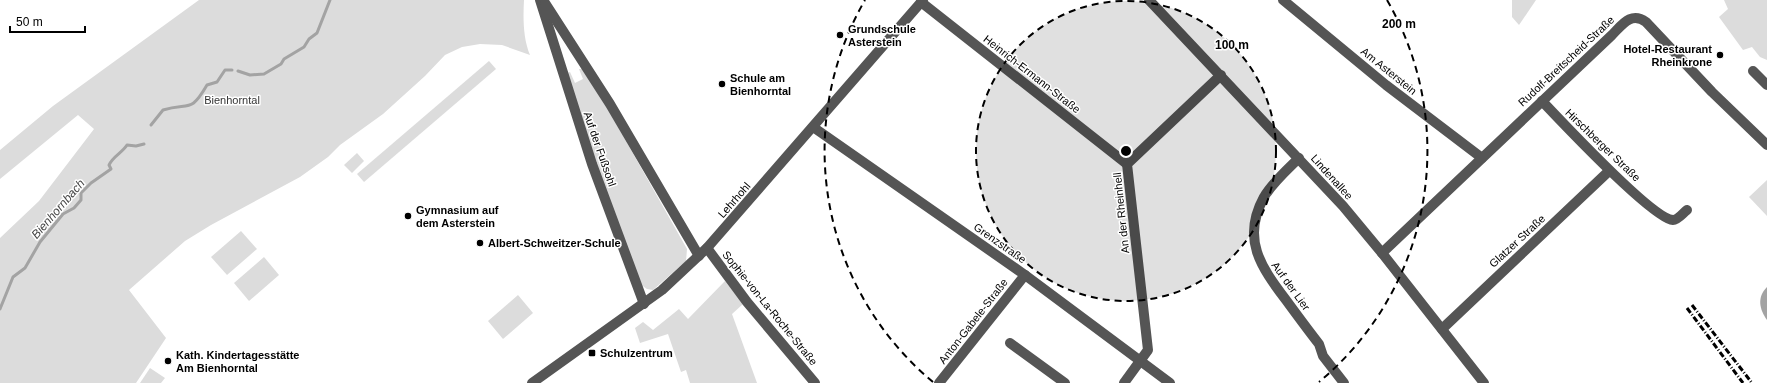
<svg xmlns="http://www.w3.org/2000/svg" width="1767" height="383" font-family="Arial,sans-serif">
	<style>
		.green { fill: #dcdcdc }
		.water { fill: #a3a3a3 }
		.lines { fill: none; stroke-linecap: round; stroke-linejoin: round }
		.stream { stroke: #a3a3a3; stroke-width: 3 }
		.minor { stroke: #555; stroke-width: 10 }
		.rail { stroke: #000; stroke-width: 3; stroke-dasharray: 6 2 1 2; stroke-linecap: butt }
		.ring { fill: none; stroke: #000; stroke-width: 2; stroke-dasharray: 7 5 }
		.poi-dot { fill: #000; stroke: #fff; stroke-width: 1.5 }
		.labels { text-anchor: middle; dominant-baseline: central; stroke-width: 3; stroke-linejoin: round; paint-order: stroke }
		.poi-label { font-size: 11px; font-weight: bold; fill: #000; stroke: #fff; text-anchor: start }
		.street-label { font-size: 11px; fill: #000; stroke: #fff }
		.park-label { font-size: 11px; fill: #333; stroke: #fff }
		.water-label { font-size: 12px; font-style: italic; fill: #444; stroke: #fff }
		.centre { fill: #000; stroke: #fff; stroke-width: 2 }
		.ring-label { font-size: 12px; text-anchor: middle; font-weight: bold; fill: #000; stroke: #fff; stroke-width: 3; stroke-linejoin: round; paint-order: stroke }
	</style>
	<rect width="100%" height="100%" fill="#fff"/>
	<g class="green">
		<path d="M199,0H524C523,18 523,38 530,55L502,45L480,44L462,47L445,55L425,76L383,114L340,145L328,157L300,177L211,225L185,241L129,290L166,338L136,383H0V238L39,201L94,129L78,115L0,179V150L53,106Z"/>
		<polygon points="1512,0 1536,0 1519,25 1512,17"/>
		<polygon points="1724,0 1767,0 1767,60 1760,57 1752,47 1743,50 1719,17 1728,9"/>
		<polygon points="489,61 496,69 364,182 357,174"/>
		<polygon points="579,69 582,69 609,111 687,249 686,261 653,290 647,289 640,284 585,133 567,73 570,72 575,83 583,79"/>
		<polygon points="357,153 364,161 352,173 344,165"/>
		<polygon points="1767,180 1767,216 1749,197"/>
		<polygon points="241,231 257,249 227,275 211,257"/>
		<polygon points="264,257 279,275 249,301 234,283"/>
		<polygon points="725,281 743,304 732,314 757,383 690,383 686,370 681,372 668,334 640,343 635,328 643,322 653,330 679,309 688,319"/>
		<polygon points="518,295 533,313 503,339 488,321"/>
		<polygon points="150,368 165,378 161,383 140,383"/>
	</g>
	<path class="water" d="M1767,287V320C1759,309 1757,297 1767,287Z"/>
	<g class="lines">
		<g class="stream">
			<polyline points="238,71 250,75 264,74 281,64 284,59 304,47 309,39 317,33 330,0"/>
			<path d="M151,125L163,110C190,102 190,114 207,85L217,82L225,70H232"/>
			<path d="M0,309L13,277L25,268L40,242L63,214L74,208L81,200V193L91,183L111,169L109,165C113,156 122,153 127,145L136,146L144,144"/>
		</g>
		<g class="minor">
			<polyline points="540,0 592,164 644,304"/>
			<polyline points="1149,0 1343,206 1382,253 1484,383"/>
			<polyline points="1283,0 1386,85 1482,158"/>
			<polyline points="921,2 1127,164"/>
			<polyline points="545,3 610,104 699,256"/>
			<polyline points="1753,71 1767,85"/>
			<path d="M1542,101C1560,120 1653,219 1673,220C1678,220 1683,213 1687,210"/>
			<polyline points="813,127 1025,275 1170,383"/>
			<path d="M1299,158C1287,170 1273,182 1264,197C1241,239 1261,267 1286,300C1297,315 1308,330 1319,344L1323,356L1344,383"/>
			<polyline points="707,248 747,302 815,383"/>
			<path d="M1382,253L1612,35C1622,25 1631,11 1646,22L1712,92L1767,145"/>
			<polyline points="1442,329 1609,171"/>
			<polyline points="1010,343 1065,383"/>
			<polyline points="532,383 662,290 707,248 923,0"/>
			<polyline points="939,383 1025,275"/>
			<polyline points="1124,383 1148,350 1127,164 1221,75"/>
		</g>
		<g class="rail">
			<polyline points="1692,305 1752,383"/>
			<polyline points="1687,308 1743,383"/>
		</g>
	</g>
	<circle cx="1126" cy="151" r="150" fill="#000" fill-opacity=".12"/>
	<g class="ring">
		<circle cx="1126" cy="151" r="150"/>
		<path d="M933 382A301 301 0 0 1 865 0M1387 0A301 301 0 0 1 1319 382"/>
	</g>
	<g class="poi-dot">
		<circle cx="840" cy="35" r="4"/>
		<circle cx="1720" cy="55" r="4"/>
		<circle cx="722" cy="84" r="4"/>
		<circle cx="408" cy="216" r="4"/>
		<circle cx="480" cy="243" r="4"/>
		<rect x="588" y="349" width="8" height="8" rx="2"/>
		<circle cx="168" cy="361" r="4"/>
	</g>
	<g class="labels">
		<g class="poi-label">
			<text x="848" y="29">Grundschule<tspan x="848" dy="13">Asterstein</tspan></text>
			<text x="1712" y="49" text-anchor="end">Hotel-Restaurant<tspan x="1712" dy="13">Rheinkrone</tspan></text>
			<text x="730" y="78">Schule am<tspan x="730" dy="13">Bienhorntal</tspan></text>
			<text x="416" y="210">Gymnasium auf<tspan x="416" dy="13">dem Asterstein</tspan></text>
			<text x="488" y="243">Albert-Schweitzer-Schule</text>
			<text x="600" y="353">Schulzentrum</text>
			<text x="176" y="355">Kath. Kindertagesstätte<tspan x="176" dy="13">Am Bienhorntal</tspan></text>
		</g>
		<g class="street-label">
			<text transform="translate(1566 61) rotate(-43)">Rudolf-Breitscheid-Straße</text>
			<text transform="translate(1389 71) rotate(39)">Am Asterstein</text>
			<text transform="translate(1032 74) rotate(38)">Heinrich-Ermann-Straße</text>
			<text transform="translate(1603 145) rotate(44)">Hirschberger Straße</text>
			<text transform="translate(600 149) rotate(71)">Auf der Fußsohl</text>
			<text transform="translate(1332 177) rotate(48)">Lindenallee</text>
			<text transform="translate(734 200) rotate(-49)">Lehrhohl</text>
			<text transform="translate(1121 213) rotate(-96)">An der Rheinhell</text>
			<text transform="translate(1517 241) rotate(-43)">Glatzer Straße</text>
			<text transform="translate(1000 243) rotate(35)">Grenzstraße</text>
			<text transform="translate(1291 286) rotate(54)">Auf der Lier</text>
			<text transform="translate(770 308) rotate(51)">Sophie-von-La-Roche-Straße</text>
			<text transform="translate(973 321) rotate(-52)">Anton-Gabele-Straße</text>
		</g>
		<g class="park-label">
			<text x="232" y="100">Bienhorntal</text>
		</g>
		<g class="water-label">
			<text transform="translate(58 209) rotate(-49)">Bienhornbach</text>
		</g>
	</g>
	<circle cx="1126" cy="151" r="6" class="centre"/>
	<g class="ring-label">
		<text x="1399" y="28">200 m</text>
		<text x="1232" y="49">100 m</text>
	</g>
	<path d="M10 26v6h75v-6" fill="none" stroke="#000000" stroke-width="2"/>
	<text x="16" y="26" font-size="12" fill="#000000" stroke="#ffffff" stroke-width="3" paint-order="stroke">50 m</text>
</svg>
